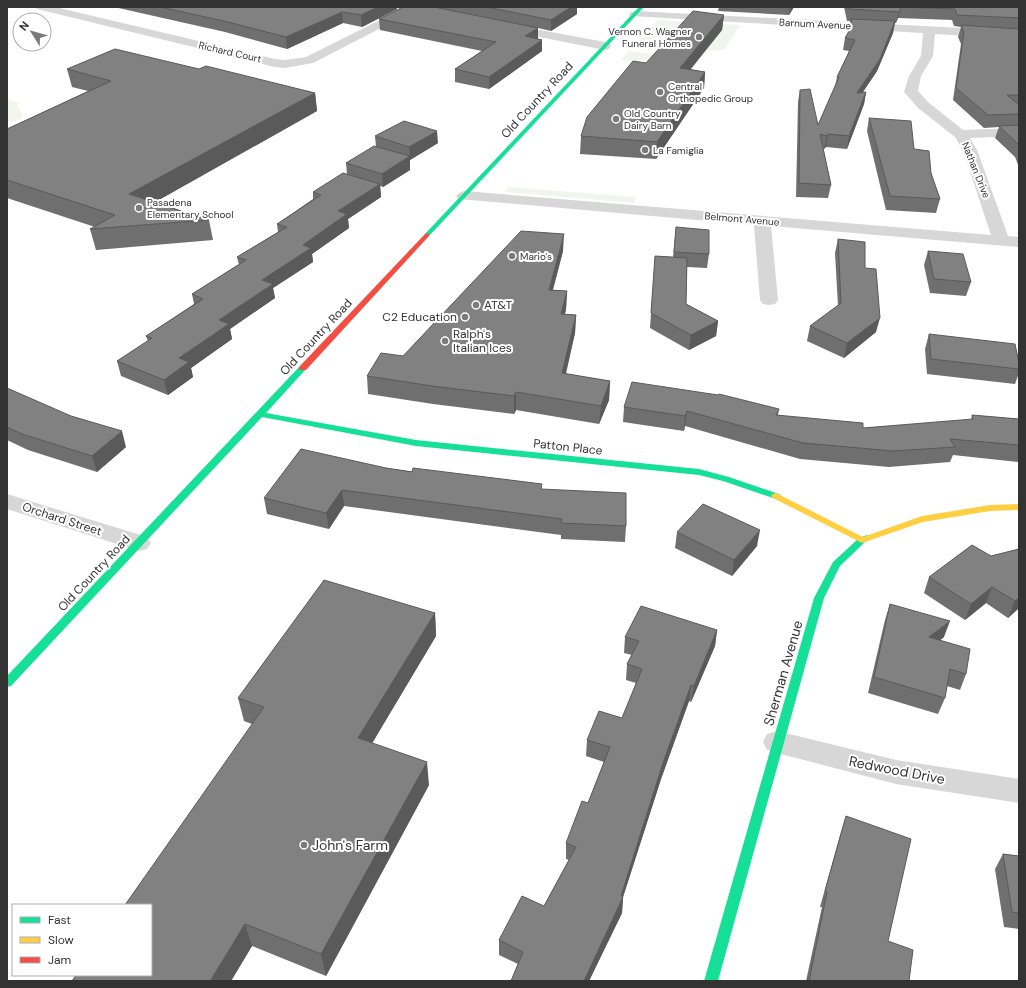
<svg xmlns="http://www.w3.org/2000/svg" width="1026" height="988" font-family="'DM Sans',sans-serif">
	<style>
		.green { fill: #f1f5ed }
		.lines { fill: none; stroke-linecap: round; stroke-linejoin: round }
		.street { fill: #d7d7d7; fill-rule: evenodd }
		.fast { fill: #16e098; fill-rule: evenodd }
		.slow { fill: #ffcf43; fill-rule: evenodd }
		.jam { fill: #f24e42; fill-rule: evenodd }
		.wall { fill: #6f6f6f }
		.shaded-wall { fill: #5a5a5a }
		.building { fill: #818181; stroke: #5a5a5a }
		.poi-dot { fill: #7a7a7a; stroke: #fff; stroke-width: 1.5 }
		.labels { text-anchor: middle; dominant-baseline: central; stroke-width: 4; stroke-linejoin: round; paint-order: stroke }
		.far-street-label { font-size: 10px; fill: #333; stroke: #fff }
		.far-poi-label { font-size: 10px; fill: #333; stroke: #fff; text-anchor: start }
		.street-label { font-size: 12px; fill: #333; stroke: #fff }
		.poi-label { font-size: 12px; fill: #333; stroke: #fff; text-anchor: start }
		.near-street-label { font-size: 14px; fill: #333; stroke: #fff }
		.near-poi-label { font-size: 14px; fill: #333; stroke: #fff; text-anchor: start }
	</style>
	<rect width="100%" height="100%" fill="#fff"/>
	<g class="green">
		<polygon points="658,20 740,25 725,49 711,51 674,46 684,35 663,32 651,43 639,41"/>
		<polygon points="629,51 710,62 621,60"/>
		<polygon points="7,99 19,103 17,106 23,115 21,119 7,123"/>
		<polygon points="509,187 636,197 634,203 504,192"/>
	</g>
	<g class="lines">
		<g class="street">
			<polygon points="35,7 55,7 275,59 285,60 306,57 402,9 410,9 412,11 410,13 313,63 285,68 275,67 41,10 37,9"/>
			<polygon points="635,11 1019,31 1019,39 935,34 933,56 921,76 918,91 928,102 963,130 1019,128 1019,136 970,138 977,150 1008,236 1019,237 1019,247 771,226 778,300 775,304 769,305 763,304 760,300 754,225 459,199 456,196 459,193 464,191 991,235 963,150 955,137 918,108 904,92 909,76 921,56 923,33 631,16 629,14 631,12"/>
			<polygon points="508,24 605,42 609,43 611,46 609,49 605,50 504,30 502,28 504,26"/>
			<polygon points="7,494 147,537 151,543 147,549 139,551 7,509"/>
			<polygon points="777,731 896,760 1019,779 1019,803 896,784 777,753 767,750 763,742 767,734"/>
		</g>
		<g class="fast">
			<polygon points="639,7 644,7 429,236 425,236 425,234"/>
			<polygon points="300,366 303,366 307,368 266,413 416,440 699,469 729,477 779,494 781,496 776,499 723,481 699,475 416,446 262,417 11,686 7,687 7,676"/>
			<polygon points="867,535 872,538 865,542 840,566 824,598 718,981 704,981 814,598 833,562 859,538"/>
		</g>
		<polygon class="slow" points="776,493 863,537 922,516 990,505 1019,504 1019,510 990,511 923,522 862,543 773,498 771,496 773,494"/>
		<polygon class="jam" points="427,233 429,234 429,236 306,370 300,370 299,368 300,366 425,234"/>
	</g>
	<g class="wall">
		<polygon points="114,7 397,7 397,9 362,27 343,23 287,49 225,32"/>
		<polygon points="403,7 577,7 577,14 551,31 538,28 538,39 542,40 542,51 489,89 455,82 455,69 482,51 380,30 379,19"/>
		<polygon points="719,7 794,7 789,15 718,11"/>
		<polygon points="844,7 1019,7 1019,167 1015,157 995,138 999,127 984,128 953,100 961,44 958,37 961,27 954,26 952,20 898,18 896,23 895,23 893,33 877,71 863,92 866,92 864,104 847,149 826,147 824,149 823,148 831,185 828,198 796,197 798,102 800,90 818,125 835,87 837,77 849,51 843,50 845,38 849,32 848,30 850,21 847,21"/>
		<polygon points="724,15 722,30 690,69 705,72 704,88 656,159 580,154 581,136 646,63"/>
		<polygon points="67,69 199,69 315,93 317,111 155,202 209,220 213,240 96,250 90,229 95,227 7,198 7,129 88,91 72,87"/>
		<polygon points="869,118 914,149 931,173 940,199 936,213 886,210 867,131"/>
		<polygon points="375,136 438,143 410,160 410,170 383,187 380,186 381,197 348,219 349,228 312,254 313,262 273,288 275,298 230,329 232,339 191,368 193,377 168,395 121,376 117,361 148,341 146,336 194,304 192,294 239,265 237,257 278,232 277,224 313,199 313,192 347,174 346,163 376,147"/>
		<polygon points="676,227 709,254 707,268 687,267 686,304 718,321 716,336 689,350 650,328 655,256 673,257"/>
		<polygon points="838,239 865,268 876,332 844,358 807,341 810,326 838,306 835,253"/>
		<polygon points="563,251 553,290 567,291 566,309 565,314 576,315 575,333 566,374 610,381 609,400 599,424 516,410 514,414 433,404 368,394 367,376 403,356"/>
		<polygon points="928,251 971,282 966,296 930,293 924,265"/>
		<polygon points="929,334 1019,363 1019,373 1015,384 927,374 925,349"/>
		<polygon points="7,388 126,447 97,472 28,450 7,440"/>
		<polygon points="624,407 779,409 778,415 863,428 971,420 972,415 1019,419 1019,462 953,455 950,462 889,467 800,459 685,426 684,431 623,422"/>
		<polygon points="386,468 542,489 626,526 625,542 561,539 561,535 344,506 329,529 267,514 264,498"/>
		<polygon points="677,532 757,546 732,576 675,548"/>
		<polygon points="1019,549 1019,608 1008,618 986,603 965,620 924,593 929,577 991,556"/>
		<polygon points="890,604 944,637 940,640 966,674 960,690 947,686 945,698 938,714 868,693 885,620"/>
		<polygon points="435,613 436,636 372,743 429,785 326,976 252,946 231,981 252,724 244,721 238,698"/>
		<polygon points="717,630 715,646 691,702 689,701 661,779 623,897 622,913 589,981 511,981 518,964 499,955 499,940 544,906 569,860 566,859 566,843 588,803 604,762 586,756 587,740 622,718 636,683 626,680 627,664 632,655 624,653 625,637"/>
		<polygon points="846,816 888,941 909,981 806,981 822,907 820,907 841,832"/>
		<polygon points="1003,854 1019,856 1019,929 1004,927 995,869"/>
	</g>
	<g class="shaded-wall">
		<polygon points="378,7 397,7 397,9 362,27 361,15"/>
		<polygon points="571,7 577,7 577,14 551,31 551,20"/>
		<polygon points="790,7 794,7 789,15"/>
		<polygon points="901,7 898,18 896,23 899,12"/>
		<polygon points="342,12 343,23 287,49 286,37"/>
		<polygon points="724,15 722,30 679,84 680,68"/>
		<polygon points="895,21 893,33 877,71 854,105 857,93"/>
		<polygon points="538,28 538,40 525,36"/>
		<polygon points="542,40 542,51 489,89 489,77"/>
		<polygon points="705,72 704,88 656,159 657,142"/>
		<polygon points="866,92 864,104 847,149 849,136"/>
		<polygon points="315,93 317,111 134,214 129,194"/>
		<polygon points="437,131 438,143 410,160 409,147"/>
		<polygon points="828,134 826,147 824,149 827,136"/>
		<polygon points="410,156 410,170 383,187 382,174"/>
		<polygon points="380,184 381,197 348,219 349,228 312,254 313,262 273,288 275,298 230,329 232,339 191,368 193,377 168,395 164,380 179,358 262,280 303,245 338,211"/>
		<polygon points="564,234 563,251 548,307 549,290"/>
		<polygon points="567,291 566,309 560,332 561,314"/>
		<polygon points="576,315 575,333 561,392 562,373"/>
		<polygon points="880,318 876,332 844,358 847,343"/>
		<polygon points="718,321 716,336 689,350 691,335"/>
		<polygon points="610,381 609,400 599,424 601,406"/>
		<polygon points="516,392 516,410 514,414 514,396"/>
		<polygon points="687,411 685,426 684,431 685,416"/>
		<polygon points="122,431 126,447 97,472 92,456"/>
		<polygon points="342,490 344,506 329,529 326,513"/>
		<polygon points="760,530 757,546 732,576 734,560"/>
		<polygon points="992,587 986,603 965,620 971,604"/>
		<polygon points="1019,598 1019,608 1008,618 1015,601"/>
		<polygon points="435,613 436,636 361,762 358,738"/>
		<polygon points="950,621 944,637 924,653 929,637"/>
		<polygon points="717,630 715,646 691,702 694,686"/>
		<polygon points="691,685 689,701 661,779 623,897 622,913 589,981 584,981 663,763"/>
		<polygon points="427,762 429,785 326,976 321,954"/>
		<polygon points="245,924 252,946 231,981 210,981"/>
	</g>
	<g class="building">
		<polygon points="160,7 378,7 361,15 342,12 286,37 224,21"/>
		<polygon points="403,7 434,7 538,28 525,36 542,40 489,77 455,69 496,42 379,19"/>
		<polygon points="486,7 571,7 551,20"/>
		<polygon points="848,7 1019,7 1019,18 957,15 955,9 901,7 899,12 849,9"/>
		<polygon points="693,11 724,15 680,68 705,72 657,142 581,136 587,117 633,61 646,63"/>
		<polygon points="851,19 895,21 880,59 857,93 866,92 849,136 828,134 827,136 820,134 831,185 799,183 800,90 810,89 818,125 839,77 837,77 855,40 845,38 852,26"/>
		<polygon points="961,25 1019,29 1019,95 1007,95 1019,105 1019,114 988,115 956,88 964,32"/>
		<polygon points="115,49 199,69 206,66 315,93 129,194 209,220 90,229 115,215 7,180 7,129 111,81 67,69"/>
		<polygon points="869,118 911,121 914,149 929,151 931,173 940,199 890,196"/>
		<polygon points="404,121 437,131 409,147 375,136"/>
		<polygon points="1019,125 1019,145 999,126"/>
		<polygon points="374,146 410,156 382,174 346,163"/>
		<polygon points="343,173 380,184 338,211 347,214 303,245 311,248 262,280 273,284 219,320 229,324 179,358 189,362 164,380 117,361 152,338 146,336 203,299 192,294 246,260 237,257 287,227 277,224 321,195 313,192"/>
		<polygon points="676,227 709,230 709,254 674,252"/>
		<polygon points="521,231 564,234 549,290 567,291 561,314 576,315 562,373 610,381 601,406 516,392 514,396 432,386 367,376 381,353 403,356"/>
		<polygon points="838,239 865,242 865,268 876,269 880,318 847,343 810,326 841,303"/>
		<polygon points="928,251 963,254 971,282 934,279"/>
		<polygon points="655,256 687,258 686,304 718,321 691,335 651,313"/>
		<polygon points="929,334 1015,344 1019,363 1019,369 931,359"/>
		<polygon points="632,382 718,395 719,394 779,409 776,415 863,423 863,428 973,419 972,415 1019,419 1019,445 950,439 955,447 893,451 803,443 687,411 685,416 624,407"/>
		<polygon points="7,388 71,416 122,431 92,456 22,434 7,427"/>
		<polygon points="301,449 386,468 412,472 413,468 542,484 541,489 626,493 626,526 561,523 562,519 342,490 326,513 264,498"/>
		<polygon points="703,504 760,530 734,560 677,532"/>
		<polygon points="972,545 991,556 1019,549 1019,598 1015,601 992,587 971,604 929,577"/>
		<polygon points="324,580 435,613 358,738 427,762 321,954 245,924 210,981 72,981 76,975 151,975 151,905 125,905 264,707 238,698"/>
		<polygon points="890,604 950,621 929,637 970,649 966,674 950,669 945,698 874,677"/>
		<polygon points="641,606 717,630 694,686 691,685 663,763 621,896 623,897 584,981 511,981 523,952 499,940 522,896 544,906 576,847 566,843 582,801 588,803 610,747 587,740 599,711 622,718 642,669 627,664 639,641 625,637"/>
		<polygon points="846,816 911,839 888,941 913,950 909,981 809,981 827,892 825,891"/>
		<polygon points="1003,854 1019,856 1019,913 1012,912"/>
	</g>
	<g class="poi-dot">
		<circle cx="699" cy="37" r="4"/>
		<circle cx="660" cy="92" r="4"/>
		<circle cx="616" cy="119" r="4"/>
		<circle cx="645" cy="150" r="4"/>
		<circle cx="139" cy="208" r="4"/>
		<circle cx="512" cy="256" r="4"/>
		<circle cx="476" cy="305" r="4"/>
		<circle cx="465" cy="317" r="4"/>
		<circle cx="445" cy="341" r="4"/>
		<circle cx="304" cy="845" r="4"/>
	</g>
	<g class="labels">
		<g class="far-street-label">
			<text transform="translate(815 24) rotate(3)">Barnum Avenue</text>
			<text transform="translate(230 52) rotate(13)">Richard Court</text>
			<text transform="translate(976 170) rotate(68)">Nathan Drive</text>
			<text transform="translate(742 219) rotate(5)">Belmont Avenue</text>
		</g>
		<g class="far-poi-label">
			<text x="691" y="31" text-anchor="end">Vernon C. Wagner<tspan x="691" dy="12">Funeral Homes</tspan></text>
			<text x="668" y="86">Central<tspan x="668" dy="12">Orthopedic Group</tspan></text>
			<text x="624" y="113">Old Country<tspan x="624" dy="12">Dairy Barn</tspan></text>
			<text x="653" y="150">La Famiglia</text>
			<text x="147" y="202">Pasadena<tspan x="147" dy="12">Elementary School</tspan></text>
			<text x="520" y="256">Mario's</text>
		</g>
		<g class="street-label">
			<text transform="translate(537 100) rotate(-47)">Old Country Road</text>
			<text transform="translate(316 337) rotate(-47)">Old Country Road</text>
			<text transform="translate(568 447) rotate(6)">Patton Place</text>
			<text transform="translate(62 519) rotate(18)">Orchard Street</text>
			<text transform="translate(94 573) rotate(-47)">Old Country Road</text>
		</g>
		<g class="poi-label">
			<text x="484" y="305">AT&amp;T</text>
			<text x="457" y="317" text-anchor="end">C2 Education</text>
			<text x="453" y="334">Ralph's<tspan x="453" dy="14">Italian Ices</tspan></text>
		</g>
		<g class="near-street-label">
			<text transform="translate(783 673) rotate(-74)">Sherman Avenue</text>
			<text transform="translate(897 770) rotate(11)">Redwood Drive</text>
		</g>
		<g class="near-poi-label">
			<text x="312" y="845">John's Farm</text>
		</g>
	</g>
	<rect width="1026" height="988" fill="none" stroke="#333333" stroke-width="16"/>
	<rect x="12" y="904" width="140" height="72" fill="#ffffff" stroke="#adadad"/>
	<rect x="20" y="917" width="20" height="6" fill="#16e098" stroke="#adadad"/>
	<text x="48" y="924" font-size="12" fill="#333333">Fast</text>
	<rect x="20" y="937" width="20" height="6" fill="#ffcf43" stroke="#adadad"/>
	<text x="48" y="944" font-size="12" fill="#333333">Slow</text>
	<rect x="20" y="957" width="20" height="6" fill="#f24e42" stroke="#adadad"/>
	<text x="48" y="964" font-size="12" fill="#333333">Jam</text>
	<g transform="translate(32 32) rotate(307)"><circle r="19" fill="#ffffff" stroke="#adadad"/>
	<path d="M0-3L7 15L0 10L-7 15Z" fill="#7a7a7a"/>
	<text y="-6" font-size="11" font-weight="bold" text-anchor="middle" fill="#333333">N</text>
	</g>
</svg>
